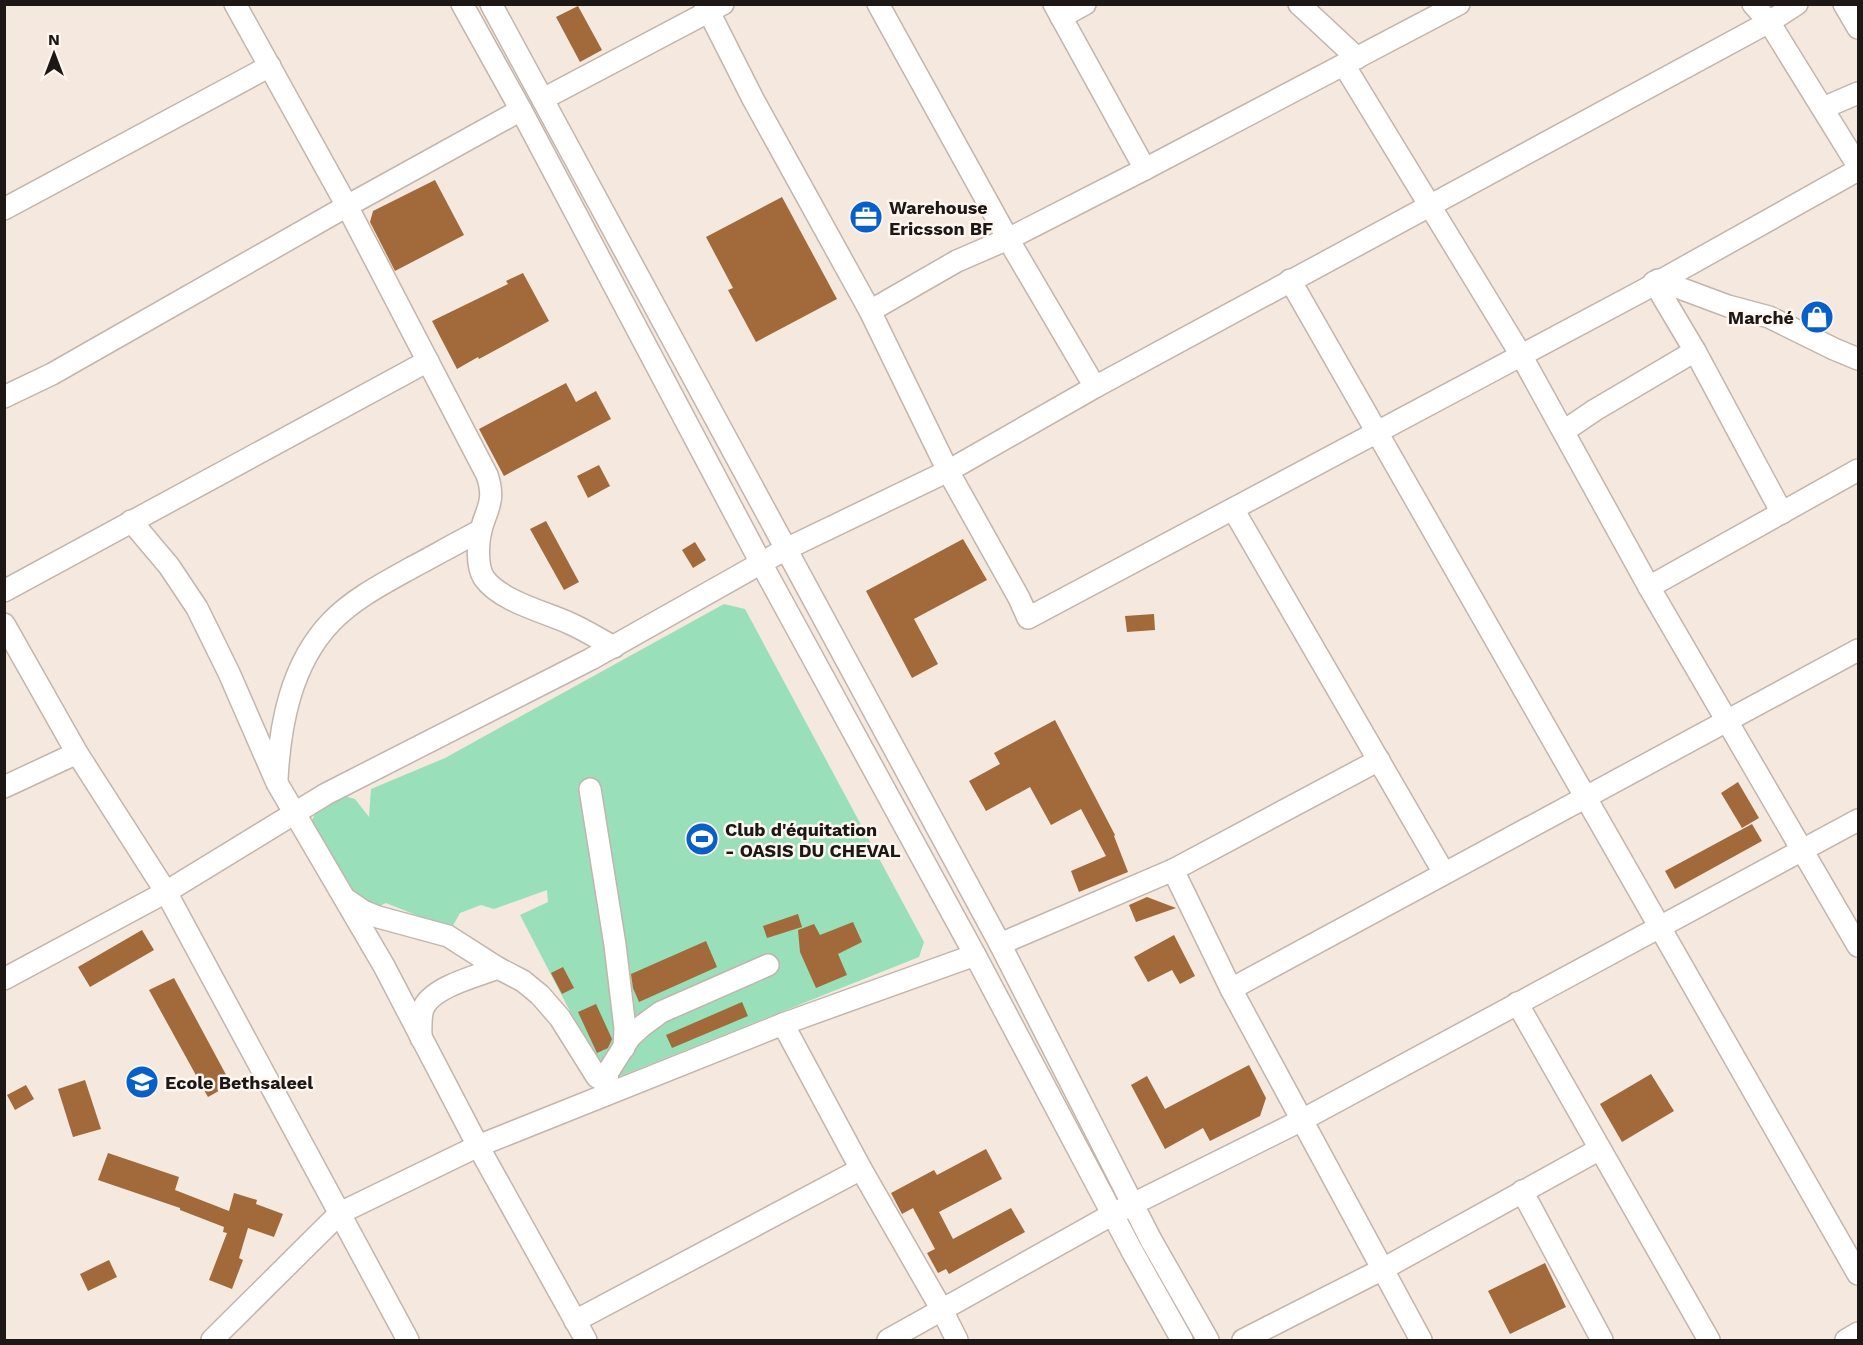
<svg xmlns="http://www.w3.org/2000/svg" width="1863" height="1345" font-family="'Work Sans',sans-serif">
	<style>
		.green { fill: #98dfba }
		.building { fill: #a2693a }
		.lines { fill: none; stroke-linecap: round; stroke-linejoin: round }
		.minor-casing { stroke: #c2b5ac; stroke-width: 24 }
		.minor { stroke: #fff; stroke-width: 21 }
		.labels { text-anchor: middle; dominant-baseline: central; stroke-width: 5; stroke-linejoin: round; paint-order: stroke }
		.poi-label { font-size: 18px; font-weight: bold; fill: #1d1815; stroke: #fef6f0; text-anchor: start }
	</style>
	<rect width="100%" height="100%" fill="#f5e8de"/>
	<polygon class="green" points="724,604 745,609 924,942 919,957 618,1077 600,1069 520,915 548,902 547,890 494,909 481,905 460,913 451,929 386,903 375,908 344,887 311,822 316,812 344,796 355,799 369,817 371,789 445,758"/>
	<g class="building">
		<polygon points="578,6 602,50 580,62 556,17"/>
		<polygon points="435,180 464,235 395,271 370,222 373,211"/>
		<polygon points="782,197 837,299 756,342 728,290 733,288 706,237"/>
		<polygon points="523,273 549,321 479,359 478,357 457,369 432,321 508,284 506,281"/>
		<polygon points="566,383 576,402 596,391 611,419 504,476 479,429"/>
		<polygon points="599,465 610,486 588,498 577,476"/>
		<polygon points="546,521 579,582 564,590 530,529"/>
		<polygon points="963,539 987,580 914,619 938,664 912,678 866,591"/>
		<polygon points="695,542 706,560 693,568 682,550"/>
		<polygon points="1154,614 1155,630 1127,632 1125,616"/>
		<polygon points="1055,720 1115,835 1114,836 1128,872 1079,892 1071,871 1106,856 1081,809 1051,825 1030,787 986,811 969,781 1000,764 994,753"/>
		<polygon points="1738,782 1759,818 1742,828 1721,793"/>
		<polygon points="1752,824 1762,841 1675,889 1665,871"/>
		<polygon points="1147,897 1176,908 1136,922 1129,905"/>
		<polygon points="798,914 802,927 767,938 763,926"/>
		<polygon points="853,922 862,942 838,954 847,975 816,988 800,952 798,930 814,924 820,935"/>
		<polygon points="142,930 154,950 90,987 78,967"/>
		<polygon points="1174,935 1195,976 1180,984 1172,970 1148,982 1134,957"/>
		<polygon points="706,941 717,967 639,1002 633,988 631,974"/>
		<polygon points="563,967 574,988 562,994 551,973"/>
		<polygon points="174,978 231,1084 208,1097 149,990"/>
		<polygon points="742,1002 748,1016 672,1048 666,1035"/>
		<polygon points="596,1004 612,1039 608,1048 597,1053 578,1012"/>
		<polygon points="1249,1065 1266,1098 1260,1116 1210,1141 1203,1128 1165,1149 1131,1085 1147,1076 1165,1109"/>
		<polygon points="1651,1074 1674,1111 1622,1142 1600,1104"/>
		<polygon points="85,1080 101,1129 73,1137 58,1089"/>
		<polygon points="26,1085 34,1099 15,1110 7,1095"/>
		<polygon points="986,1149 1002,1179 939,1212 953,1239 1011,1208 1025,1232 949,1274 946,1269 938,1273 927,1253 935,1249 913,1208 902,1214 891,1193 934,1170 937,1175"/>
		<polygon points="108,1153 179,1177 175,1190 229,1211 234,1193 257,1200 256,1204 283,1214 274,1237 248,1228 239,1258 243,1260 232,1289 209,1280 227,1233 223,1232 224,1227 180,1210 180,1208 98,1180"/>
		<polygon points="109,1260 117,1277 88,1291 80,1274"/>
		<polygon points="1545,1263 1566,1307 1510,1334 1488,1291"/>
	</g>
	<g class="lines">
		<defs>
			<g id="minor">
				<path d="M235,4L347,206L487,475C498,506 481,514 479,542C478,552 478,569 484,578C500,601 545,612 569,623C585,630 599,639 614,647"/>
				<polyline points="462,4 521,110 761,563 975,955 1132,1251 1182,1340"/>
				<polyline points="491,4 1000,944 1151,1240 1208,1340"/>
				<polyline points="705,4 753,99 870,311 948,471 1019,598 1028,618 1642,291 1858,170"/>
				<polyline points="878,4 1008,239 1095,387"/>
				<polyline points="1054,4 1145,169"/>
				<polyline points="1299,4 1357,58"/>
				<polyline points="1753,4 1769,22 1858,166"/>
				<polyline points="1844,4 1858,28"/>
				<polyline points="1061,17 1085,4"/>
				<polyline points="1344,65 1521,355 1649,587 1858,946"/>
				<polyline points="543,99 723,4"/>
				<polyline points="1823,108 1858,93"/>
				<polyline points="4,209 270,66"/>
				<polyline points="1290,280 1858,1274"/>
				<polyline points="1658,280 1728,306 1769,317 1834,349 1858,359"/>
				<polyline points="1654,282 1695,351 1782,513"/>
				<polyline points="870,311 957,261 1008,239 1145,169 1459,4"/>
				<polyline points="4,397 52,374 347,206 521,110"/>
				<polyline points="1564,431 1595,410 1695,351"/>
				<polyline points="1233,509 1444,873"/>
				<polyline points="131,521 169,566 197,608 229,673 277,783 384,966 478,1146 586,1340"/>
				<polyline points="1649,587 1858,470"/>
				<polyline points="4,591 428,361"/>
				<polyline points="4,624 77,753 166,892 408,1340"/>
				<path d="M277,779C280,724 291,664 331,622C353,599 384,583 411,568C434,556 456,543 480,531"/>
				<polyline points="4,787 77,753"/>
				<polyline points="590,789 615,945 625,1028 624,1048"/>
				<polyline points="1173,870 1231,989 1421,1340"/>
				<polyline points="347,900 363,911 378,917 448,936 498,968 523,981 540,995 560,1018 597,1077 607,1082"/>
				<polyline points="1000,944 1173,870 1379,760"/>
				<polyline points="4,979 166,892 326,794 591,659 786,549 948,471 1095,387 1769,22 1797,4"/>
				<polyline points="1231,989 1858,650"/>
				<polyline points="1517,1003 1709,1340"/>
				<polyline points="783,1024 861,1169 942,1310 957,1340"/>
				<path d="M421,1038C421,1028 420,1018 423,1009C431,987 477,976 498,968"/>
				<polyline points="605,1095 608,1072 630,1037 642,1026 661,1012 768,965"/>
				<polyline points="1522,1191 1602,1340"/>
				<polyline points="575,1321 861,1169"/>
				<polyline points="212,1340 340,1213 478,1146 783,1024 975,955"/>
				<polyline points="888,1340 1113,1214 1302,1120 1858,820"/>
				<polyline points="1243,1340 1383,1269 1600,1149"/>
				<polyline points="1846,1340 1858,1333"/>
			</g>
		</defs>
		<use href="#minor" class="minor-casing"/>
		<use href="#minor" class="minor"/>
	</g>
	<defs>
		<symbol id="office-disc" viewBox="-11 -11 22 22"><circle r="9.5" fill="#0760c9" stroke="#fef6f0"/><path d="M-6-3h4V-5.5h4V-3h4V5H-6ZM-1-4.5V-3h2v-1.5ZM-6 0V1H6V0Z" fill="#fff"/></symbol>
		<symbol id="shop-disc" viewBox="-11 -11 22 22"><circle r="9.5" fill="#0760c9" stroke="#fef6f0"/><path d="M-5-2.5h2.3a2.7 3.5 0 0 1 5.4 0H5L5.5 6h-11ZM-1.5-2.5h3a1.5 2.3 0 0 0-3 0Z" fill="#fff"/></symbol>
		<symbol id="stadium-disc" viewBox="-11 -11 22 22"><circle r="9.5" fill="#0760c9" stroke="#fef6f0"/><path d="M0-5a6.5 5 0 1 0 0 10a6.5 5 0 1 0 0-10ZM-3.5-1.8h7v3.6h-7Z" fill="#fff"/></symbol>
		<symbol id="school-disc" viewBox="-11 -11 22 22"><circle r="9.5" fill="#0760c9" stroke="#fef6f0"/><path d="M0-5L7-2L0 1L-7-2ZM-4 1L0 2.5L4 1V4Q0 6-4 4Z" fill="#fff"/></symbol>
	</defs>
	<g fill-rule="evenodd">
		<use href="#office-disc" x="847" y="198" width="38" height="38"/>
		<use href="#shop-disc" x="1798" y="298" width="38" height="38"/>
		<use href="#stadium-disc" x="683" y="820" width="38" height="38"/>
		<use href="#school-disc" x="123" y="1063" width="38" height="38"/>
	</g>
	<g class="labels">
		<g class="poi-label">
			<text x="889" y="207">Warehouse<tspan x="889" dy="21">Ericsson BF</tspan></text>
			<text x="1794" y="317" text-anchor="end">Marché</text>
			<text x="725" y="829">Club d'équitation<tspan x="725" dy="21">- OASIS DU CHEVAL</tspan></text>
			<text x="165" y="1082">Ecole Bethsaleel</text>
		</g>
	</g>
	<rect width="1863" height="1345" fill="none" stroke="#1d1815" stroke-width="12"/>
	<g transform="translate(54 54)" stroke="#fef6f0" stroke-width="4.5" paint-order="stroke">
	<path d="M0-4.5L10 22L0 15L-10 22Z" fill="#1d1815"/>
	<text y="-9" font-size="16" font-weight="bold" text-anchor="middle" fill="#1d1815">N</text>
	</g>
</svg>
